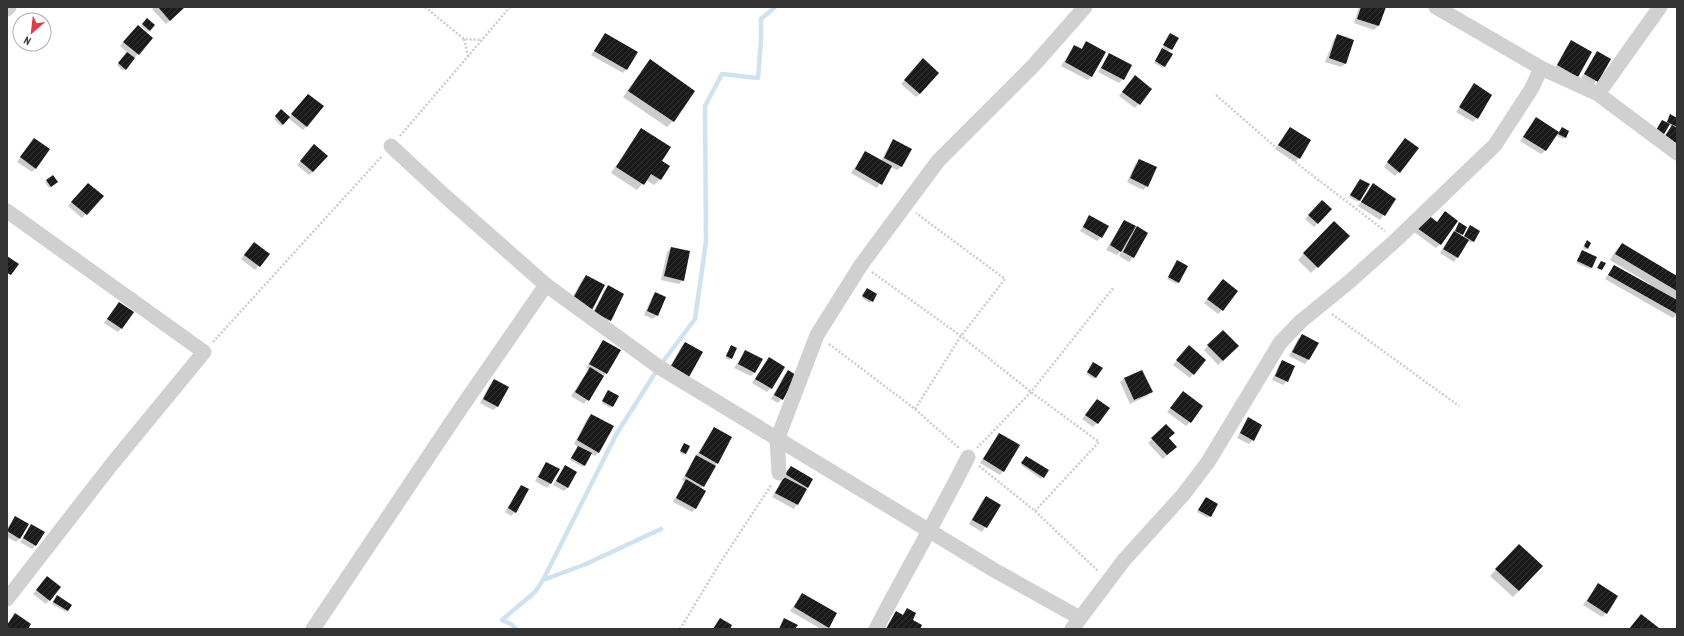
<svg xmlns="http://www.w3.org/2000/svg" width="1684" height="636" font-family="'PT Sans Narrow',sans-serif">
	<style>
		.shadow { fill: #0003 }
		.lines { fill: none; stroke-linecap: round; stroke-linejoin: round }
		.stream { stroke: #cfe2ee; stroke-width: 4.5 }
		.building { fill: url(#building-hatch) }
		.path { stroke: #cdcdcd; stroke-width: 2.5; stroke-dasharray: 2 2; stroke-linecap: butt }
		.minor { stroke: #d0d0d0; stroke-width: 15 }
	</style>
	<defs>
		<pattern id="building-hatch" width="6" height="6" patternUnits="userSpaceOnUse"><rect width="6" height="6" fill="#1a1a1a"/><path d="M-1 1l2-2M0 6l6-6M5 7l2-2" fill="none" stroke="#333"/></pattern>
	</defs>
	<rect width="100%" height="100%" fill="#fff"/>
	<g class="shadow">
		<polygon points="155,7 184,7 166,24 152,9"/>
		<polygon points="1359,7 1384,7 1378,26 1374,30 1354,23"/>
		<polygon points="147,19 154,25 148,32 141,26"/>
		<polygon points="134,30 152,38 123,71 117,65 128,53 120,46"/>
		<polygon points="605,34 626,69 623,73 591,55"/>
		<polygon points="1170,34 1177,38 1168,52 1172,54 1163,68 1154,63"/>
		<polygon points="1337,35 1353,40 1345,64 1341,67 1325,62 1334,39"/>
		<polygon points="1086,42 1091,77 1088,80 1061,66 1074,46 1081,50"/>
		<polygon points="1571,42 1578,76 1554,70 1567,46"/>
		<polygon points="1598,53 1610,60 1593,85 1581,78"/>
		<polygon points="1110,54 1123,79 1119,83 1098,72"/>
		<polygon points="650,61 673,121 667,127 623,97 644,67"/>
		<polygon points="919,64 920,94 916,97 901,84"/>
		<polygon points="1131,80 1151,89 1135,108 1119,96"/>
		<polygon points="1474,85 1477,118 1473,122 1456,112"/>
		<polygon points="308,95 307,126 303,130 288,118 281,126 274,119 281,111 289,118"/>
		<polygon points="1669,117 1677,119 1677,142 1672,127 1666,123"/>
		<polygon points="1536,119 1545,151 1541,154 1520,141"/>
		<polygon points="1290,128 1299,158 1295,162 1275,149"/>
		<polygon points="642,130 660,179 654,185 646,180 637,190 611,173 636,136"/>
		<polygon points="1560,130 1565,137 1563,139 1557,136"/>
		<polygon points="34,139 36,168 32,172 17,162"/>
		<polygon points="894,140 910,149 901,167 897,170 890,167 877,188 851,173 865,152 881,161 890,144"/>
		<polygon points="1402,143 1399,172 1395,176 1384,167"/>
		<polygon points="311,149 313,172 309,175 297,165"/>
		<polygon points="1139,160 1147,186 1143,190 1127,182 1135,164"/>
		<polygon points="47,181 55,184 49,188 45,182"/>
		<polygon points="1358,181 1359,201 1358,202 1349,197"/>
		<polygon points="1373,185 1395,199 1380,220 1358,206"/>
		<polygon points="85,188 102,196 82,218 68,206"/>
		<polygon points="1318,205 1318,223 1314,227 1305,219"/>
		<polygon points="1445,213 1440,244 1436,248 1414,232 1423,219 1437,223"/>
		<polygon points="1090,217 1101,237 1097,241 1080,231"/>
		<polygon points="1124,221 1147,233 1133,258 1129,262 1119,256 1123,249 1117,255 1106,250 1121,225"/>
		<polygon points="1334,222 1348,236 1311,273 1298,260"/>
		<polygon points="1458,225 1466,227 1460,236 1463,238 1469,228 1473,241 1471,243 1468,241 1454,262 1440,253"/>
		<polygon points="1585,243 1587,248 1586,250 1583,248"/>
		<polygon points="1622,244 1677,277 1677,314 1673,318 1605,279 1614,266 1649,286 1650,284 1610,260 1616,250"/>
		<polygon points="250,247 268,254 255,270 241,259"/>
		<polygon points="671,248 683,280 679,284 661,280 667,252"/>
		<polygon points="1582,251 1596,258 1590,269 1576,263"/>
		<polygon points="1176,263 1178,282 1177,284 1167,279"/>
		<polygon points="586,276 604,285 569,304 582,280"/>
		<polygon points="1223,280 1222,310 1218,314 1204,303"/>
		<polygon points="608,287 610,320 606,324 591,316 604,291"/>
		<polygon points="865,291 876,294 870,303 862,298"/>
		<polygon points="655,294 657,315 653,319 644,315 652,297"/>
		<polygon points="119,303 122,328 118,332 104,323"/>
		<polygon points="1223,331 1238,346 1218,365 1204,350"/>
		<polygon points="1302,336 1317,344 1308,360 1305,364 1289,356 1298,339"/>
		<polygon points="603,342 606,373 584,404 571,396 589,369 586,368"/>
		<polygon points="685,343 685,380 668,370 681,347"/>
		<polygon points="731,346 736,349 730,360 725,358"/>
		<polygon points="745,351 755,372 751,376 734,368"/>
		<polygon points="1185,351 1193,374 1190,378 1173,365"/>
		<polygon points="769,358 771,388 767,392 752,383"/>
		<polygon points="1282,361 1287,381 1283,385 1272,380 1279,365"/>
		<polygon points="1092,365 1095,378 1094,379 1086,374"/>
		<polygon points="788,371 782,399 778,403 771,399 784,375"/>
		<polygon points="1124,379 1151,392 1147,396 1130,404 1120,382"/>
		<polygon points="494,380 508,387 497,407 493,410 480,403 490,384"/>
		<polygon points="607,393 612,406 610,408 602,403"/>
		<polygon points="1183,393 1190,422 1186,426 1167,412"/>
		<polygon points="1093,404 1097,423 1093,427 1082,419"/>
		<polygon points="591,415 599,452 595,456 591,454 583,467 570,460 578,447 574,444 587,419"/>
		<polygon points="1248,419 1253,440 1249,444 1237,438 1245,423"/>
		<polygon points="1166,426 1168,439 1175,447 1163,459 1148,443"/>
		<polygon points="714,428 717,463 701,489 696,508 692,512 673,502 685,482 682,480 693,460"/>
		<polygon points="999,434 1003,471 1000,475 980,463"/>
		<polygon points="683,446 685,453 684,455 680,453"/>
		<polygon points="1025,459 1047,471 1041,479 1021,465"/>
		<polygon points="546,463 558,469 550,484 547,488 535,481 543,467"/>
		<polygon points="565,466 568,487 564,491 553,485"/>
		<polygon points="791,467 807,487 794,509 772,497 783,479 782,478"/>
		<polygon points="521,486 515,512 511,516 505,512 518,490"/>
		<polygon points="986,497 1000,505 982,532 969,524 982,501"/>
		<polygon points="1206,498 1217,504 1208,518 1197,512"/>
		<polygon points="15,517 20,538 16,542 7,537 7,528"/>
		<polygon points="32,525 35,546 32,549 20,542"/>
		<polygon points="1513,551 1519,591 1513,597 1490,576"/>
		<polygon points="43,582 49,600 46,604 33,594"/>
		<polygon points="1598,584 1606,613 1602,617 1583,605"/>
		<polygon points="802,594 828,627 826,629 821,629 790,611"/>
		<polygon points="56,598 71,605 66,612 52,604"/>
		<polygon points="907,609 911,620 919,629 885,629 896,612 902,615"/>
	</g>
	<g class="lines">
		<g class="stream">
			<polyline points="543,580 617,433 659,367 695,319 706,242 705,106 722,74 758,78 761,41 761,19 775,7"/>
			<polyline points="516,629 511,624 502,620 535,592 543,580 586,564 661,529"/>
		</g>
	</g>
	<g class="building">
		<polygon points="158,7 185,7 170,21"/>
		<polygon points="1361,7 1386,7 1379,26 1357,19"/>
		<polygon points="147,18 155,25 150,31 142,24"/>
		<polygon points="138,25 153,38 139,55 123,42"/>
		<polygon points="605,33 638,52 627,70 594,51"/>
		<polygon points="1170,33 1179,38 1172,50 1163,45"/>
		<polygon points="1337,34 1354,40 1346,64 1329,58"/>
		<polygon points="1571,40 1592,52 1578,77 1557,65"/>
		<polygon points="1086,41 1106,52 1092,77 1065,62 1074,45 1082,49"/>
		<polygon points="1162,48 1173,54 1165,67 1155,61"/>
		<polygon points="1597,51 1611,59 1598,82 1584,74"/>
		<polygon points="127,52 135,58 126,70 118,63"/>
		<polygon points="1109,53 1132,65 1124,80 1101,68"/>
		<polygon points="923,58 939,73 920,94 904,80"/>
		<polygon points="650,59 695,91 674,122 628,91"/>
		<polygon points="1135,75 1152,89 1140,105 1122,92"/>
		<polygon points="1474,83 1492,95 1478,119 1459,107"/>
		<polygon points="308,94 324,106 307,127 291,114"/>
		<polygon points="281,109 290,117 283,125 275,116"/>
		<polygon points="1670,114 1677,118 1677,127 1667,122"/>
		<polygon points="1536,117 1559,132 1546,151 1523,137"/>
		<polygon points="1662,120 1670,124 1663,136 1655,132"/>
		<polygon points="1672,125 1677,128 1677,144 1663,139"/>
		<polygon points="1290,127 1311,140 1300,159 1278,145"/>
		<polygon points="1562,127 1569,131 1566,138 1558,134"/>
		<polygon points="641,128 671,147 662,161 670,166 661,180 651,174 644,185 616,167"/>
		<polygon points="34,138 50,149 36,169 20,157"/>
		<polygon points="1405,138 1419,148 1400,173 1387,162"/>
		<polygon points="893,139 912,149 902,167 884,158"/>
		<polygon points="314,144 328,156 313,172 300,161"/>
		<polygon points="865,151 892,166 882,185 855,169"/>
		<polygon points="1139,159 1157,167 1148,187 1130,178"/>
		<polygon points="53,175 58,182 51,187 46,180"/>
		<polygon points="1360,179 1370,184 1360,201 1350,195"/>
		<polygon points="88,183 104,196 87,215 71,202"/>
		<polygon points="1373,183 1396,199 1385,216 1361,202"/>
		<polygon points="1322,200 1332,209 1318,224 1308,215"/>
		<polygon points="1445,211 1458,221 1441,245 1417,228 1427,214 1437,222"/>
		<polygon points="1089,215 1109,226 1102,238 1083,227"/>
		<polygon points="1124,220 1136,226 1121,252 1110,245"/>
		<polygon points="1334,221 1350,236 1318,268 1303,253"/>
		<polygon points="1459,222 1467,227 1463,235 1455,231"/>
		<polygon points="1470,225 1480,231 1474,242 1464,236"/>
		<polygon points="1137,226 1148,233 1134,258 1123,252"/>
		<polygon points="1454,231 1469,240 1458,258 1443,249"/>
		<polygon points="1587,240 1591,243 1588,249 1584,246"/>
		<polygon points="254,242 270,254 260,267 244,255"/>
		<polygon points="1622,243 1677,276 1677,291 1615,254"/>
		<polygon points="671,247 690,251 684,281 664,276"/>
		<polygon points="1582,250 1597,257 1592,268 1577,261"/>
		<polygon points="7,256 19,264 11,275 7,273"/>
		<polygon points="1177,260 1188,266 1179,283 1168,277"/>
		<polygon points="1601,261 1606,263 1602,270 1597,268"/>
		<polygon points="1614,265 1677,300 1677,314 1608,275"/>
		<polygon points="586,275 605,285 592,310 572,300"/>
		<polygon points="1223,279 1238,291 1223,311 1207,299"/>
		<polygon points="608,285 624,294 611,321 594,312"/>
		<polygon points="867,288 877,294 873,302 862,296"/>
		<polygon points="655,292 666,297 658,316 647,311"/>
		<polygon points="119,302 134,312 122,329 107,319"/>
		<polygon points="1223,330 1239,346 1223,361 1207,345"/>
		<polygon points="1302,334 1319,343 1309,360 1292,352"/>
		<polygon points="603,340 621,350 607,374 589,364"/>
		<polygon points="685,342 703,352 689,377 671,366"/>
		<polygon points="731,345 737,348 732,359 726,356"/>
		<polygon points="1189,345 1206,360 1194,375 1176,360"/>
		<polygon points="745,350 763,359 755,373 738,364"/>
		<polygon points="769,357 785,367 772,389 755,379"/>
		<polygon points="1282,360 1295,366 1288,382 1275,376"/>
		<polygon points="1093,362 1103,368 1096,378 1087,372"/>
		<polygon points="590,367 604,376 589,401 575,392"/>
		<polygon points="788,370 796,375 783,400 774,395"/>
		<polygon points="1142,370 1153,392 1134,400 1124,378"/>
		<polygon points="494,379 509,387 498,407 483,399"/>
		<polygon points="608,390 619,396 613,407 602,401"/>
		<polygon points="1183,391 1203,406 1191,423 1170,408"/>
		<polygon points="1097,399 1110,408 1098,424 1085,415"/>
		<polygon points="591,414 614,426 599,453 577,440"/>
		<polygon points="1248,417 1262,425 1254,441 1240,433"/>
		<polygon points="1166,424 1175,433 1169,438 1177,447 1167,455 1151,438"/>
		<polygon points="714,427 732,437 718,464 699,453"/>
		<polygon points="999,433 1020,445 1004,472 983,459"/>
		<polygon points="684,443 690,446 686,454 680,451"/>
		<polygon points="578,446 592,453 585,466 571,458"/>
		<polygon points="696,455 716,466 704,487 685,476"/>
		<polygon points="1026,456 1049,470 1044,478 1021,463"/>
		<polygon points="546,462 560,469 551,484 538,477"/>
		<polygon points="565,465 577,472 568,488 556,481"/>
		<polygon points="791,466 813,479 808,488 785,474"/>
		<polygon points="784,477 807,489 798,505 775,493"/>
		<polygon points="686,479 706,491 696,509 676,498"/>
		<polygon points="521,485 529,489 516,513 508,508"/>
		<polygon points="986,496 1001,505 987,528 972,520"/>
		<polygon points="1206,497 1218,504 1211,517 1198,510"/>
		<polygon points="15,516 29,524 20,539 7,531"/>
		<polygon points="31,524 45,532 36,546 23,538"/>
		<polygon points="1519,544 1543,566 1519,591 1495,569"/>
		<polygon points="47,576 61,587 50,601 36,590"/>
		<polygon points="1598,583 1618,596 1607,614 1587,601"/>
		<polygon points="802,593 837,613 829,628 794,607"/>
		<polygon points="57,595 72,605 68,611 53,602"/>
		<polygon points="907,608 916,613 913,620 922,625 920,629 886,629 896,611 903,615"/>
		<polygon points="15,613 31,624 28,629 7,629 7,625"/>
		<polygon points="1641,614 1659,628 1658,629 1629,629"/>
		<polygon points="720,618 732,625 730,629 713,629"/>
		<polygon points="784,618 798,625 795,629 779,629"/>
	</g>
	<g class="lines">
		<g class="path">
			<polyline points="425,7 464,39 482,40"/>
			<polyline points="464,39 468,56"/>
			<polyline points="1216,95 1273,145 1385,231"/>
			<polyline points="400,136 510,7"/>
			<polyline points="872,272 961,336 1031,392 1099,442 1035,511"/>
			<polyline points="1332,314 1459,406"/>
			<polyline points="213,342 382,156"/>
			<polyline points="829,344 915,409 959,448"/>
			<polyline points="915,409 961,336 1005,279 916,213"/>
			<polyline points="977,448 1031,392 1114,287"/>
			<polyline points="979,466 1035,511 1098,571"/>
			<polyline points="680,629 720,563 772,484"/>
		</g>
		<g class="minor">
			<polyline points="1436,7 1541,68 1598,94 1677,153"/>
			<polyline points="7,9 9,7"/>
			<polyline points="1598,94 1660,7"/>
			<polyline points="7,211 204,352 112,464 7,599"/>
			<polyline points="546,285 659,367 994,570 1080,618"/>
			<polyline points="779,473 777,440 817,335 861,265 938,161 1034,65 1085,7"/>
			<polyline points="313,629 461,408 546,285 446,197 391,146"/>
			<path d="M876,629C906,571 939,515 968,457"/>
			<polyline points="1072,629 1124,560 1183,495 1208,462 1280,343 1300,322 1349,282 1396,240 1495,145 1532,88 1541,68"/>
		</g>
	</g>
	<rect width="1684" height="636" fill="none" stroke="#333333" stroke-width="16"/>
	<g transform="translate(32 32) rotate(208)"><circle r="19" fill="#ffffff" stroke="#adadad"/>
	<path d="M0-3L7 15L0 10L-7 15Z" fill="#e63946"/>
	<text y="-6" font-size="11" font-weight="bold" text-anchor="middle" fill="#333333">N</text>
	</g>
</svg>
